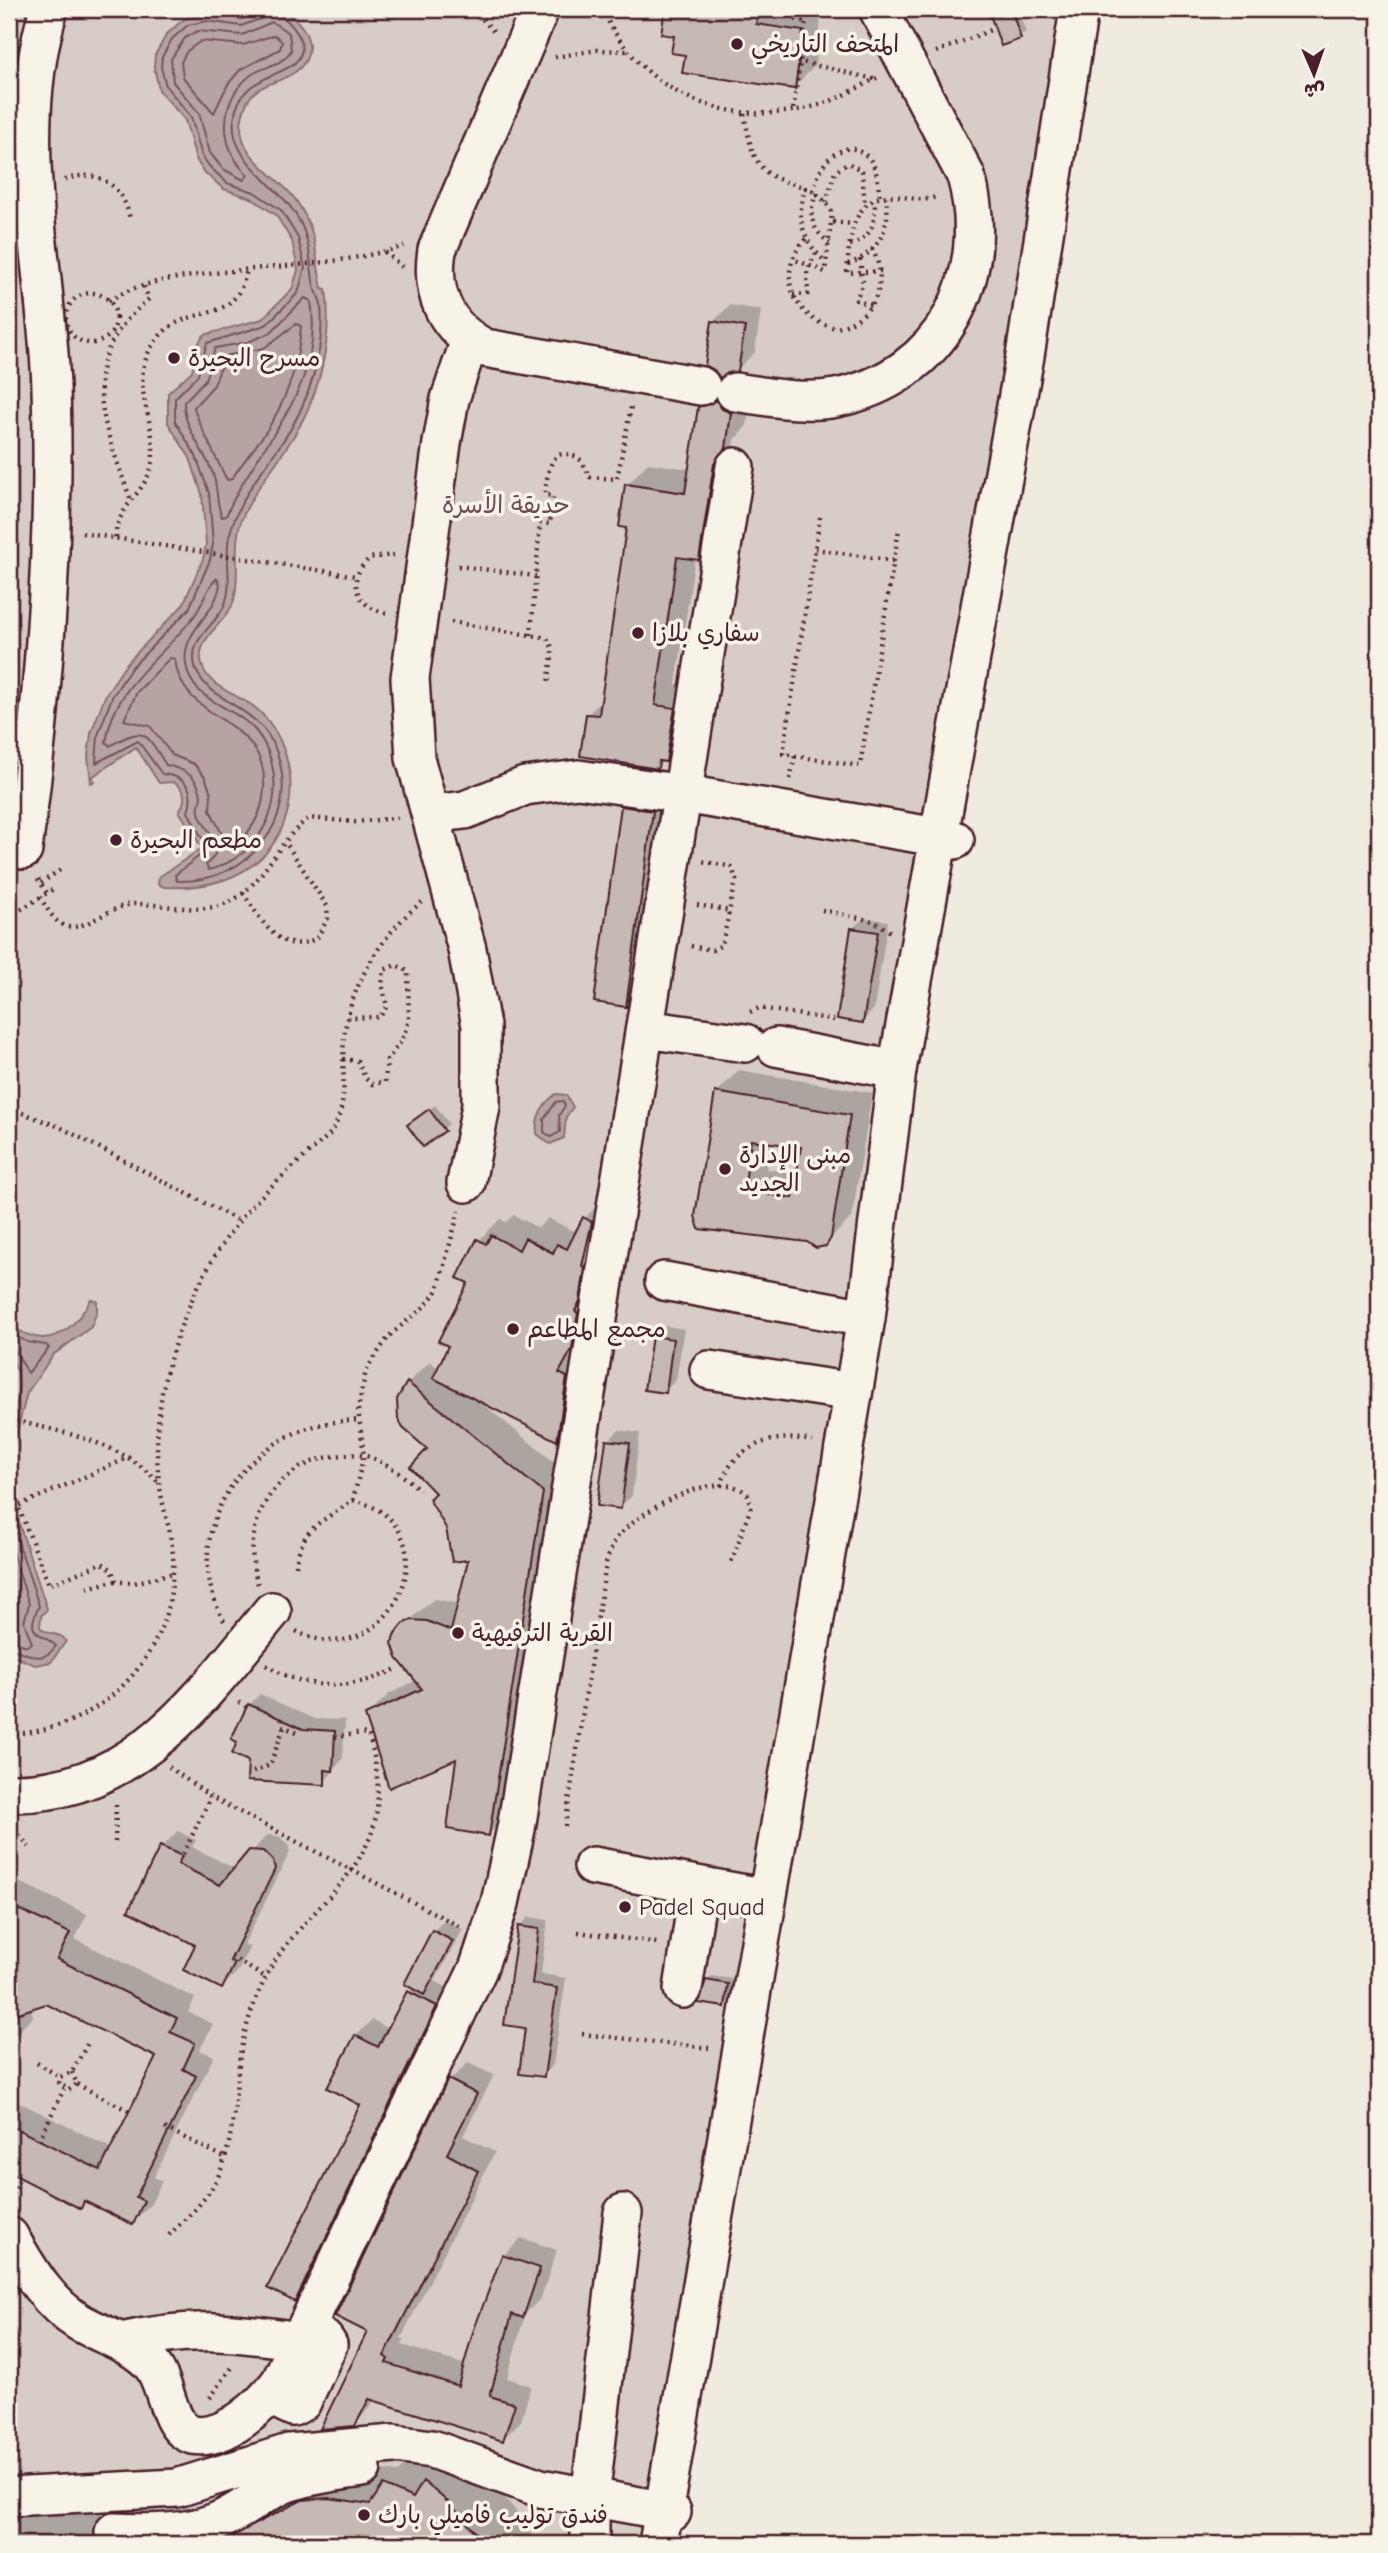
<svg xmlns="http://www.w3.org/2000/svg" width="1388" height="2553" font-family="'Comic Neue','Playpen Sans Arabic',sans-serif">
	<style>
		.green { fill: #d8cdc6; stroke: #917678; stroke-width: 2 }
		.water { fill: #b7a4a2; stroke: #8b6f72; stroke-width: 2 }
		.shadow { fill: #0003; fill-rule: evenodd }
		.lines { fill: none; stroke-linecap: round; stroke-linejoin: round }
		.shore { stroke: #76545b; stroke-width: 2 }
		.building { fill: #c6b8b3; stroke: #4a1f2b; stroke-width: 2; fill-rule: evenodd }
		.minor-casing { stroke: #4a1f2b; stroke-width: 42 }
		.path { stroke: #4a1f2b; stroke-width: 4.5; stroke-dasharray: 2 5; stroke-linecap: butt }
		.minor { stroke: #f7f3e8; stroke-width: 37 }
		.poi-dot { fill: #4a1f2b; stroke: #f7f3e8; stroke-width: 2.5 }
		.labels { text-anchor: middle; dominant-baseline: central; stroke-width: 7; stroke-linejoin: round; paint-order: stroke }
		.poi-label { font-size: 24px; fill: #4a1f2b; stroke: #f7f3e8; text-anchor: start }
		.park-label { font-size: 24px; fill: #6e4a52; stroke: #f7f3e8 }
	</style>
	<rect width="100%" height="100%" fill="#f0ebe0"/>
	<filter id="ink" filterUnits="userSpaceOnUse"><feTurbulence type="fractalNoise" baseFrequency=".0143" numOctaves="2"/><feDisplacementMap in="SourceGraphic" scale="14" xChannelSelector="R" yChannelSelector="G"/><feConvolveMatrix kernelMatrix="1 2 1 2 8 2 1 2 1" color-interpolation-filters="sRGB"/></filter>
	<g filter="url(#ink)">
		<polygon class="green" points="9,9 1089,9 668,2544 9,2544"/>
		<g class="water">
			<path d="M275,9C303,15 324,51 295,72C272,88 249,81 242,118C234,156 276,173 295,199C319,233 314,253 322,288L326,289C333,343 319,399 288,445C272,471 252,492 241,521C232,548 241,574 234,600C228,621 204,632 201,653C198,684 233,692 253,706C285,731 298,779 286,817C269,872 216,890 164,887L158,884L159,877L202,848L179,811C187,800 186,789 173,782L159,783L136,747L92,777L95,781L91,783L88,756L91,733L106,694L127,663L183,605L203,559L206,544L202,494L190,458L168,423V393L192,371L198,344L204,335L262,319L292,289L298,270L292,241L276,215L251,198L224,189L203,171L196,159L185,120L159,90L154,67L155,55L167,34L184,19L207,14L241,19Z"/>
			<path d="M556,1094L566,1095L573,1107L566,1117L564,1138L550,1144L537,1134C535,1117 542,1104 556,1094Z"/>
			<path d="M91,1299L97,1301V1311L91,1327L53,1355L27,1393L12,1451L19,1487L13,1505L47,1609L41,1616L40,1627C48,1637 60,1631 66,1641L51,1662L35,1665L9,1654V1430L18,1398L19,1385L18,1372L9,1355V1323C44,1353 72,1334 91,1299Z"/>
		</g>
		<g class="shadow">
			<polygon points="666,9 822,11 815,66 794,87 687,53 676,35 663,33"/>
			<polygon points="1019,14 1026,32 1002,44 1000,20"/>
			<polygon points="730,305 761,310 755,352 737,370 713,322"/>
			<polygon points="722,386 752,391 747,425 735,440 720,536 698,558 695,557 676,684 696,687 687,739 657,767 588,714 603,699 628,527 627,485 648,463 690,469 700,408"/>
			<polygon points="640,790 670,794 642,988 625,1005 623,807"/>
			<polygon points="864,918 888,921 874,1009 863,1021 852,929"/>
			<path d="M739,1070L872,1093L852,1217L829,1240L700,1227L716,1093ZM770,1141L803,1146L799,1173L766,1169Z"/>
			<polygon points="435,1105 449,1124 424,1145 415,1120"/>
			<polygon points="606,1196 578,1417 556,1439 479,1401 564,1470 511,1812 489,1834 458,1757 367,1716 389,1694 417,1680 405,1624 434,1599 460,1604 471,1559 447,1527 430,1449 408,1383 430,1361 439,1369 451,1346 470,1282 479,1240 500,1219 506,1222 514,1215 538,1228 548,1218 573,1231"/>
			<polygon points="665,1326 684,1329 676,1380 665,1391 653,1337"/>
			<polygon points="619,1430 640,1433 632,1496 620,1507 608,1441"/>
			<polygon points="260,1694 314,1719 345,1720 343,1758 324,1783 249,1760 249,1705"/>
			<polygon points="178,1831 196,1840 192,1847 236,1869 267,1835 279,1836 288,1845 290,1852 244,1944 250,1947 238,1971 222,1987 197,1944 162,1847"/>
			<polygon points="9,1877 87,1914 75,1939 195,1998 188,2012 213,2024 200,2050 214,2056 154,2177 162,2181 151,2204 132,2223 87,2200 80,2206 9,2171 9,2097 113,2149 159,2056 46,2002 31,2007 33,2017 10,2040 20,2045 9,2069"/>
			<polygon points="529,1917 548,1920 541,1974 566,1978 553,2065 543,2075 527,2027 519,1927"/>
			<polygon points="445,1920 463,1929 435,1981 452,1990 311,2283 295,2300 362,2104 356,2036 372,2020 390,2029 413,1987 433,1931"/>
			<polygon points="712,1976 733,1979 730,2000 724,2005 707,1981"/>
			<polygon points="468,2063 494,2075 463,2136 495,2152 401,2338 405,2340 402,2345 466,2365 503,2256 521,2238 557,2250 541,2298 525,2314 507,2378 531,2386 521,2421 503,2439 376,2399 355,2425 369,2331 450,2080"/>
			<polygon points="416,2454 480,2470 519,2514 537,2544 9,2544 9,2508 126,2505 131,2520 200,2522 362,2467 398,2472"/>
		</g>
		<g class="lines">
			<g class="shore">
				<path d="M267,9L263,18L241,26L207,21L188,25L172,39L162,57L161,67L166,86L191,117L202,156L209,166L227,183L254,192L281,210L298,238L305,268L298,293L266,325L207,343L198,375L175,398V421L196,456L209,493L213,544L210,560L189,609L132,667L112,697L98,735L96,763L138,741L162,774C185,776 196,789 188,812L208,849L175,875L177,881C246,883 301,822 277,753C261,704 204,702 195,666C188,638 214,628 224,606C234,584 224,560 229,537C238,500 260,474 281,444C308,406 325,353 321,306C320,297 315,291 313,281C310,260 310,241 299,220C280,184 229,162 234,120C238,84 263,81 289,67C314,53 297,27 281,16L279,9"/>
				<path d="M272,22L289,33L291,50C284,65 264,66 251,75C218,100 218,148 248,175L244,180L223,169L210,153L199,113L173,82L171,59L185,38L198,31L242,35Z"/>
				<polygon points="275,35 282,42 280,49 240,70 228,84 214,113 183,77 181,62 187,51 201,41 243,45"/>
				<path d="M305,298L311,301C325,392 258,441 226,516L222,517C216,505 218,487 213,474C204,449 183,428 184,402L205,380L215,348L248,342L270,333Z"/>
				<path d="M296,324L301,326C299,363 287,399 267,430C256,447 242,462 232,479L227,480C222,470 194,414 194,407L214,385L225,356L264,348Z"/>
				<path d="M217,578L220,584C216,616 181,630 186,664C190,695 219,703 241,718C273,739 282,785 268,819C257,845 236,862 209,870L206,865C232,841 204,835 199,812C197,807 201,801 201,796C199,776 183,769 166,765C146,734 146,724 110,746L106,742C114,684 163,658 195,615C203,604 207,586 217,578Z"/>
				<path d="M170,658L175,659C181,727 276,714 263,798C260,818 248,836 232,847L228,846L210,810L211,793L205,777L194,764L172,755L150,726L124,720L137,692Z"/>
				<polygon points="556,1102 563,1101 565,1106 559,1115 560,1132 551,1137 544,1132 544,1119"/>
				<polyline points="9,1332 27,1342 46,1345 49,1348 28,1373 17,1354 9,1351"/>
				<path d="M9,1514L39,1606C24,1636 40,1631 56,1646C41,1667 28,1651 9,1649"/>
				<polyline points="9,1542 29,1604 24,1622 32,1643 27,1646 9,1640"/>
			</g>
		</g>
		<g class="building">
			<polygon points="665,9 754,9 753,13 758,13 756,24 803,31 795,89 682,73 685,55 671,53 674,36 661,34"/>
			<polygon points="988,9 1011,9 1021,39 1001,46"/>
			<polygon points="712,321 745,327 738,371 720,378 714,370 705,365"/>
			<polygon points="716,400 722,409 731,413 726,448 714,464 699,560 677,557 655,705 675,708 666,762 659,761 658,769 580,756 586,714 599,715 626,528 619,527 625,484 685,493 698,407"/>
			<polygon points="621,806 653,811 626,1007 594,1002"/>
			<polygon points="851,928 878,932 863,1023 837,1019"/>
			<path d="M715,1092L850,1115L831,1238L826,1246L816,1248L807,1242L699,1229L695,1216ZM751,1140L801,1147L793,1198L744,1191Z"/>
			<polygon points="429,1109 445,1131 423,1147 407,1125"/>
			<polygon points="583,1217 592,1222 582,1266 585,1268 580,1301 575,1311 578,1313 572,1349 559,1373 567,1377 557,1441 433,1378 448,1346 438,1341 468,1283 457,1278 477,1239 486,1244 491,1235 519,1250 525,1238 553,1253 557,1244 567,1249"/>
			<polygon points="652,1336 673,1339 666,1393 644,1390"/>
			<polygon points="407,1382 543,1492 489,1836 447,1829 456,1759 389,1788 365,1715 422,1689 397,1658 392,1643 394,1635 404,1623 411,1620 427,1621 451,1631 468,1560 452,1562 446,1528 429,1499 435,1493 410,1467 427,1449 403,1428 398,1419 397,1399"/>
			<polygon points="606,1440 630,1443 621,1509 597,1506"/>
			<polygon points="248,1704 303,1729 335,1731 333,1771 325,1770 325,1785 247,1781 248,1761 232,1754 237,1742 231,1739"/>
			<polygon points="160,1846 182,1856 178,1864 220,1885 249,1850 263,1851 273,1861 275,1869 230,1961 235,1963 222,1989 183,1970 195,1945 128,1911"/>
			<polygon points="9,1905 70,1933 57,1959 177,2018 170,2032 195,2043 183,2069 196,2076 136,2197 144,2201 133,2225 84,2201 81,2209 9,2172 9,2125 100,2170 156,2057 46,2004 9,2016"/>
			<polygon points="518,1926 539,1929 532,1984 557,1988 544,2077 519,2074 525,2028 504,2025"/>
			<polygon points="432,1930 453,1941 424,1995 404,1984"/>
			<polygon points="706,1980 728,1984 725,2007 698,2003"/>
			<polygon points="407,1991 437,2006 295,2302 267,2288 360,2105 327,2088 355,2035 378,2047"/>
			<polygon points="448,2079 477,2094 447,2154 478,2171 384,2356 388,2359 386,2363 458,2386 473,2332 502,2255 540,2268 523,2318 512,2314 490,2396 515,2404 503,2441 369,2399 355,2426 320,2429 367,2332 335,2316"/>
			<polygon points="423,2481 448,2502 486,2544 216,2544 302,2500 329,2498 370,2504 383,2485 413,2498"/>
		</g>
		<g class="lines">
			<defs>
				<g id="minor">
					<path d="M540,9L437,250C430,294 445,328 485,348L701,386"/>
					<path d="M735,392C768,397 803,404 836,398C942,377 994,277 966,176L878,9"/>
					<polyline points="432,814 465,810 525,786 578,779 684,794 955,840"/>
					<path d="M23,850C44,695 56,543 51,386C46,259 11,134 49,9"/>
					<polyline points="645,1029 745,1043"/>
					<polyline points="776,1047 897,1070"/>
					<polyline points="466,1183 481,1106 481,1026 467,949 415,758 410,678 442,443 450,399 470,340"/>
					<polyline points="664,1281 866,1318"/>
					<polyline points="709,1370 853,1392"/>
					<path d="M9,1793C134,1796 201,1697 272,1611"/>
					<polyline points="593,1866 767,1898"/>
					<polyline points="683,1989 699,1886"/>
					<path d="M9,2236C28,2268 46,2302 79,2322C103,2336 133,2343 152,2365C168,2385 167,2429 193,2435C225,2441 263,2405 280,2382L478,1969L500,1903L516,1829L735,467"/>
					<path d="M121,2342C189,2326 232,2331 300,2341"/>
					<polyline points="270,2396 293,2407 302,2402 328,2345 324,2339 306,2329"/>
					<polyline points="9,2497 177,2488 289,2453 394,2444 432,2449 540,2488 672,2512"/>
					<path d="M114,2532C147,2533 184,2535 216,2522C241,2512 261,2493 287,2483C311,2475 337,2472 362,2468"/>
					<polyline points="590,2544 590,2499 623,2213"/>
					<polyline points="658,2544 866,1318 897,1070 1025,356 1079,9"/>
				</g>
			</defs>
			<use href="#minor" class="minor-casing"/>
			<g class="path">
				<polyline points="473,9 496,34"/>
				<path d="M602,9C642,95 729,131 819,105C839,99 859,87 877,78"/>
				<polyline points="792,9 791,19 806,21 793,110"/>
				<polyline points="936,52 991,30"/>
				<polyline points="555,57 597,50 628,51"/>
				<polyline points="797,61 874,79"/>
				<path d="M744,114C748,130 749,148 758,162C776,192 816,175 832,214L825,272L793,259"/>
				<path d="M65,180C98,166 126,188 130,221"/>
				<path d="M806,187C795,217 802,241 826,262"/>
				<path d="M813,191C820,169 826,153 850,148C877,154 877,175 880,199"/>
				<path d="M817,193C807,213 811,230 830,243"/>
				<polyline points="826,202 835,172 848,163 862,171 865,206"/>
				<polyline points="833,222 853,224"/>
				<path d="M806,239C773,272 794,321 837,328C874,318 891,283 872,249"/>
				<path d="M850,245C873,237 875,222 875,200"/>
				<polyline points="385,252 402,267"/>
				<polyline points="860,259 863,283 856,300 872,306"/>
				<path d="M848,264C878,254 892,227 886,197"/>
				<path d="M881,271L847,273C849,241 851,194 895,196C911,197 922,203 938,196"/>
				<circle cx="91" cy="318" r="25"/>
				<polyline points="793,295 808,294 807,271 816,253"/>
				<path d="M109,301C140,281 171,279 207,274C273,265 340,266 404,246"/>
				<path d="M130,498C103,421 73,361 149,299L143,284"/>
				<polyline points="820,517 783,754 860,766 899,529"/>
				<polyline points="82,533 356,576"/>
				<path d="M115,538C118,503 147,493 152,463C159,423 128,387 151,348C182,295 234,335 247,269"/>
				<polyline points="815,549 894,561"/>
				<polyline points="458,566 536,576"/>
				<path d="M386,613C356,608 345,578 370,558L394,555"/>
				<polyline points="451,622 547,638 553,649 548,684"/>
				<path d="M531,635L540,523L550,524L553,496L545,495C547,473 551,439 582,461L590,477L617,479L631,407"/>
				<polyline points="790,779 795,756"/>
				<polyline points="38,879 47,893"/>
				<polyline points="41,883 60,870"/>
				<path d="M243,893C262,920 279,958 317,938L328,918L327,906L286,843"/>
				<path d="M40,897C47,908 55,925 69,927C87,929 112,905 134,904C170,903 210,920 242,894C268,873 282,837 309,818L355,822L398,818"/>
				<polyline points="697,905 731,911"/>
				<polyline points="822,910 873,921 891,932"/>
				<polyline points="9,917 16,881"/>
				<polyline points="9,917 55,888"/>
				<polyline points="691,946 712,950 722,945 736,880 732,867 701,861"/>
				<polyline points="750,1012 759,1008 834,1020"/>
				<polyline points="343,1059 358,1061 365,1078 372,1084 385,1082 387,1060 401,1042 409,1021 408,971 396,965 384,970 382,984 387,1006 380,1017 347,1018"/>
				<polyline points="9,1108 60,1127 239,1221"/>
				<path d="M9,1419C63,1433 119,1440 159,1483"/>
				<path d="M721,1486C731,1446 774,1432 812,1441"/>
				<path d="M296,1566C301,1525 324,1522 353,1500L364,1455L358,1409L366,1370L389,1336L425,1306L437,1291L459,1211"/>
				<polyline points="116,1581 111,1569 102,1563 49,1585 18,1506 130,1457"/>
				<path d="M258,1584C239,1529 270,1469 329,1457C340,1455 354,1453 366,1456C387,1462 404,1476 420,1490"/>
				<polyline points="87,1588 113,1581 134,1583 173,1573"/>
				<path d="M224,1621C183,1549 224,1465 295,1433C315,1424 337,1421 359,1420"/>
				<path d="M296,1631C390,1681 460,1525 353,1500"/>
				<path d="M266,1665C307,1691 353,1691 396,1669"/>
				<polyline points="239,1702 246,1707"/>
				<polyline points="282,1726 297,1732"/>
				<path d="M9,1734C98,1732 169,1661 173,1572C175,1545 166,1520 161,1494C154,1457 157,1415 165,1378C181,1315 209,1253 253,1205C277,1179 305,1157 331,1133C350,1103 341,1073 344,1039C348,990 382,932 422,902"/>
				<polyline points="169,1767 211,1797 459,1926"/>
				<polyline points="253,1772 270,1765 284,1727"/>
				<polyline points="11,1824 29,1847"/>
				<path d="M565,1826L607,1558C611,1549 614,1541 620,1534C642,1510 720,1465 748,1495L751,1507L730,1565"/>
				<polyline points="115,1842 116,1801"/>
				<polyline points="183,1854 211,1797"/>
				<polyline points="578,1932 658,1943"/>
				<polyline points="231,1957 265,1977"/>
				<polyline points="582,2034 709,2048"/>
				<polyline points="37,2063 60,2077"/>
				<polyline points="72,2072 77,2084 69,2090 59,2083 60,2077 72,2072 89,2041"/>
				<polyline points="77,2084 129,2111"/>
				<polyline points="165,2128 226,2158"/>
				<polyline points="39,2140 64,2089"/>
				<polyline points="9,2201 20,2178"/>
				<path d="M169,2235C186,2218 206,2201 217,2179C236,2138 234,2093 241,2049C246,2025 254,2001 265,1979C291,1923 354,1888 373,1829C382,1798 377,1766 369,1735L362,1733L335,1737"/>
				<polyline points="210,2398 233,2366"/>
			</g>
			<use href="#minor" class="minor"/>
		</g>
	</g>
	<g class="poi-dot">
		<circle cx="737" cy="44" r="7"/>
		<circle cx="174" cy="358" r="7"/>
		<circle cx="638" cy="633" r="7"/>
		<circle cx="116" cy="840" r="7"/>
		<circle cx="725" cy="1169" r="7"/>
		<circle cx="513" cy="1329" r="7"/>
		<circle cx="458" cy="1633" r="7"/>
		<circle cx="625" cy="1907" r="7"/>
		<circle cx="364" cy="2515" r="7"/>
	</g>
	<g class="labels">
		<g class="poi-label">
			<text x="751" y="44">المتحف التاريخي</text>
			<text x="188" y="358">مسرح البحيرة</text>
			<text x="652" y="633">سفاري بلازا</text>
			<text x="130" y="840">مطعم البحيرة</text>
			<text x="739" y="1155">مبنى الإدارة<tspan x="739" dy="28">الجديد</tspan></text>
			<text x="527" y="1329">مجمع المطاعم</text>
			<text x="472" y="1633">القرية الترفيهية</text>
			<text x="639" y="1907">Padel Squad</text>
			<text x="378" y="2515">فندق توليب فاميلي بارك</text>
		</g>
		<g class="park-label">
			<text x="506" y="505">حديقة الأسرة</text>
		</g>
	</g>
	<rect width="1388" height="2553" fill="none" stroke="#f7f3e8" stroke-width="35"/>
	<rect x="18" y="18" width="1353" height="2518" fill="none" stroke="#4a1f2b" stroke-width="2.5" filter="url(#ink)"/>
	<g transform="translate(1314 74) rotate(178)" stroke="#f7f3e8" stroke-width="5" paint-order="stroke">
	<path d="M0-5L12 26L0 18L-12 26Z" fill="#4a1f2b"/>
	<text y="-10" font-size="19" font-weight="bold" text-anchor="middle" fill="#4a1f2b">ش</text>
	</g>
</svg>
